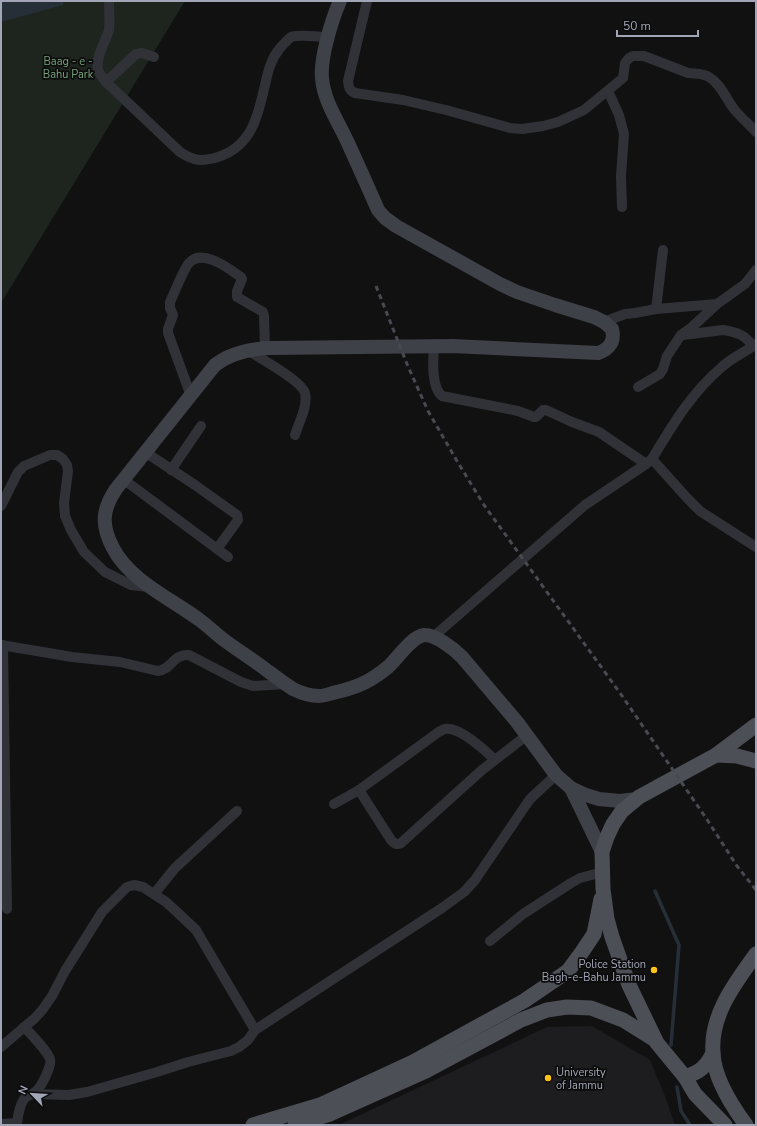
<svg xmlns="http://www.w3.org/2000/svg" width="757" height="1126" font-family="'Nunito Sans',sans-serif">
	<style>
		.built { fill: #1d1d20 }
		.green { fill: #1d251e }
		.water { fill: #262e37 }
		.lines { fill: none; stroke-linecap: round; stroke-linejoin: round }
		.stream { stroke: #262e37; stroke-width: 3.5 }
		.street { stroke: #313238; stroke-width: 10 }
		.secondary { stroke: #3f4148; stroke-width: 14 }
		.primary { stroke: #4d4f57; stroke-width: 15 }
		.rail { stroke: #484a51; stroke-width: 3; stroke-dasharray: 5 4; stroke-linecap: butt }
		.poi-dot { fill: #ffc21c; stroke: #0c0c0d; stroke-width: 1.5 }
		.labels { text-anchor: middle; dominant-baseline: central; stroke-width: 3.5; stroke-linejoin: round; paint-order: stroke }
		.park-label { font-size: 11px; fill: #75a27b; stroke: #0c0c0d }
		.poi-label { font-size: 11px; fill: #a1a5b5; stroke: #0c0c0d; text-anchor: end }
	</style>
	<rect width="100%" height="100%" fill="#111112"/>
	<polygon class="built" points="592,1026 650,1060 665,1096 675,1125 339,1125 547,1027"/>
	<polygon class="green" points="1,1 185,1 1,303"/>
	<polygon class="water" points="1,1 63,1 63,5 1,22"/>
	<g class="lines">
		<g class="stream">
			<polyline points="655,891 679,945 671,1045"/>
			<polyline points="677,1087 681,1111 690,1125"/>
		</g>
		<g class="street">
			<path d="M109,1C109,10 110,20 109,30C106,41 95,57 98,69C99,74 103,78 106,82L180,152C194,161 201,162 218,157C252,146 258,116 265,85C268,71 271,59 280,48C284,44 287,40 291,37C300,34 319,37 328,37"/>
			<path d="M367,1L348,81C349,88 349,90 355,93L403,100L446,110L510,128L522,129L543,126L558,122L584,110L623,78L625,63L629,58L633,56H644L688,73C695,74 703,73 709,77C721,84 726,99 734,109C741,118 749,124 756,132"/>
			<polyline points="106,82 136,54 142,53 154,57"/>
			<polyline points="608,91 619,115 624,134 621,176 622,207"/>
			<polyline points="656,309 663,250"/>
			<polyline points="604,322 625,314 635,313 656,309 717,304"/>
			<path d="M683,335L723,330C737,332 745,335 753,346"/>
			<path d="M756,344C746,352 733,357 723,366C692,392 673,424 652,459L688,499L700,511L756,547"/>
			<path d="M434,346C433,359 431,387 442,396L518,411L534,417H536L543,410H546L572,422L599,432L646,464"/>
			<path d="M247,350C258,357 302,381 305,393C308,406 299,422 295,435"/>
			<polyline points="638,387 660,374 663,369 667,356 681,335 692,327 717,304 745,284 756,270"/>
			<path d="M191,396L168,333V329L173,315L170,308V302C175,292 183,270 189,263C202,248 228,268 241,277L242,279L237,291V297L263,312L264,316L265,348"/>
			<polyline points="145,452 195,485 237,515 238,520 235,524 217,549"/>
			<polyline points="171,470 201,426"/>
			<polyline points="123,479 228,557"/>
			<polyline points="1,506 18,472 24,466 50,455 57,455 63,459 67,465 68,471 64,503 65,516 71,530 84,552 105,572 131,585 148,587"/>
			<polyline points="433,637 585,505 646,464 652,459"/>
			<path d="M1,645L72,657L120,662L158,671C173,669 172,654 189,655L241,682L253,686L286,684"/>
			<polyline points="3,645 7,909"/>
			<path d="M359,790L391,840C395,844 396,845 401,843L482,770L526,736"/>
			<path d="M334,804L359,790L440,731C442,731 443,729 445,729C459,726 486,751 495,760"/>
			<polyline points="154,894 175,868 237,811"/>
			<polyline points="490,941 523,914 571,883 580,878 603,872"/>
			<polyline points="1,1047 35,1018 43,1009 52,996 65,971 102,912 127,887 134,885 143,887 166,902 178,913 196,930 255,1030"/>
			<polyline points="34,1094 69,1095 87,1092 157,1072 188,1062 231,1051 239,1047 248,1040 255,1030 442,908 464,892 475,880 530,799 556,775"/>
			<path d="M1,1124L17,1123C18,1115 20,1105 24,1099C27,1095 32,1095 35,1092C41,1088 52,1066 50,1059C48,1052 30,1033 24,1027"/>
		</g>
		<g class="secondary">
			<path d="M340,1C332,19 320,58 322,78C324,102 338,121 348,143C358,165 368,187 378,210L385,218L396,226L500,284L517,292L555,305L594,317L604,322L612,329C615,341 610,349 598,353L453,346L269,348C250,349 230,353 215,365L116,489C102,510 101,525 113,548C130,581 172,599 201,621C209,627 216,634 224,640C236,649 249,657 261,666C272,674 282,682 293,689C301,693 310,696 319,696C325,696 331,693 337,692C358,687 371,681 388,667C398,658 411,637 424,635C435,634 454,649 462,657L517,722L556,775L571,788L586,795L599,799L620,801L637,799"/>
			<polyline points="571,788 602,852"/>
		</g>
		<g class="primary">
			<polyline points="716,755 737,756 756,761"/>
			<path d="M685,1077C700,1072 706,1067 713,1053"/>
			<polyline points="253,1125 320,1105 413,1062 524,1001 568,971 582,952 594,934 601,899"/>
			<polyline points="295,1125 330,1114 426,1071 521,1020 547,1010 567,1007 591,1008 623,1020 655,1040"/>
			<polyline points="725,1125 695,1094 685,1077 657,1043 629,985 612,937 607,919 603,889 602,852 607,837 613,824 622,811 639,797 716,755 756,725"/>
			<path d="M746,1125C732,1106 714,1077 713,1053C710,1015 735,983 756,954"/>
		</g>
		<polyline class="rail" points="376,286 407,364 428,411 457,461 484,505 620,693 706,818 737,866 756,890"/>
	</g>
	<g class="poi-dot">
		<circle cx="654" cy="970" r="4"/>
		<circle cx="548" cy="1078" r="4"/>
	</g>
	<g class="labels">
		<g class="park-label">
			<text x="68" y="61">Baag - e -<tspan x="68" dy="13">Bahu Park</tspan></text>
		</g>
		<g class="poi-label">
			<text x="646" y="964">Police Station<tspan x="646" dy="13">Bagh-e-Bahu Jammu</tspan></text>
			<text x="556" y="1072" text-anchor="start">University<tspan x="556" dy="13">of Jammu</tspan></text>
		</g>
	</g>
	<rect width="757" height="1126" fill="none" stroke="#a1a5b5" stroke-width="4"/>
	<g transform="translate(32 1094) rotate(295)" stroke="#0c0c0d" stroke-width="3" paint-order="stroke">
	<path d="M0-3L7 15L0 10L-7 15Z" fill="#a1a5b5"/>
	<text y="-6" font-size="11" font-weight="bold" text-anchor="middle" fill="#a1a5b5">N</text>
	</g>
	<path d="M617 30v6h81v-6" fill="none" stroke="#a1a5b5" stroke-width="2"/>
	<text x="623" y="30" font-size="12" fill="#a1a5b5" stroke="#0c0c0d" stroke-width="3" paint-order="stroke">50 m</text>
</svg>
